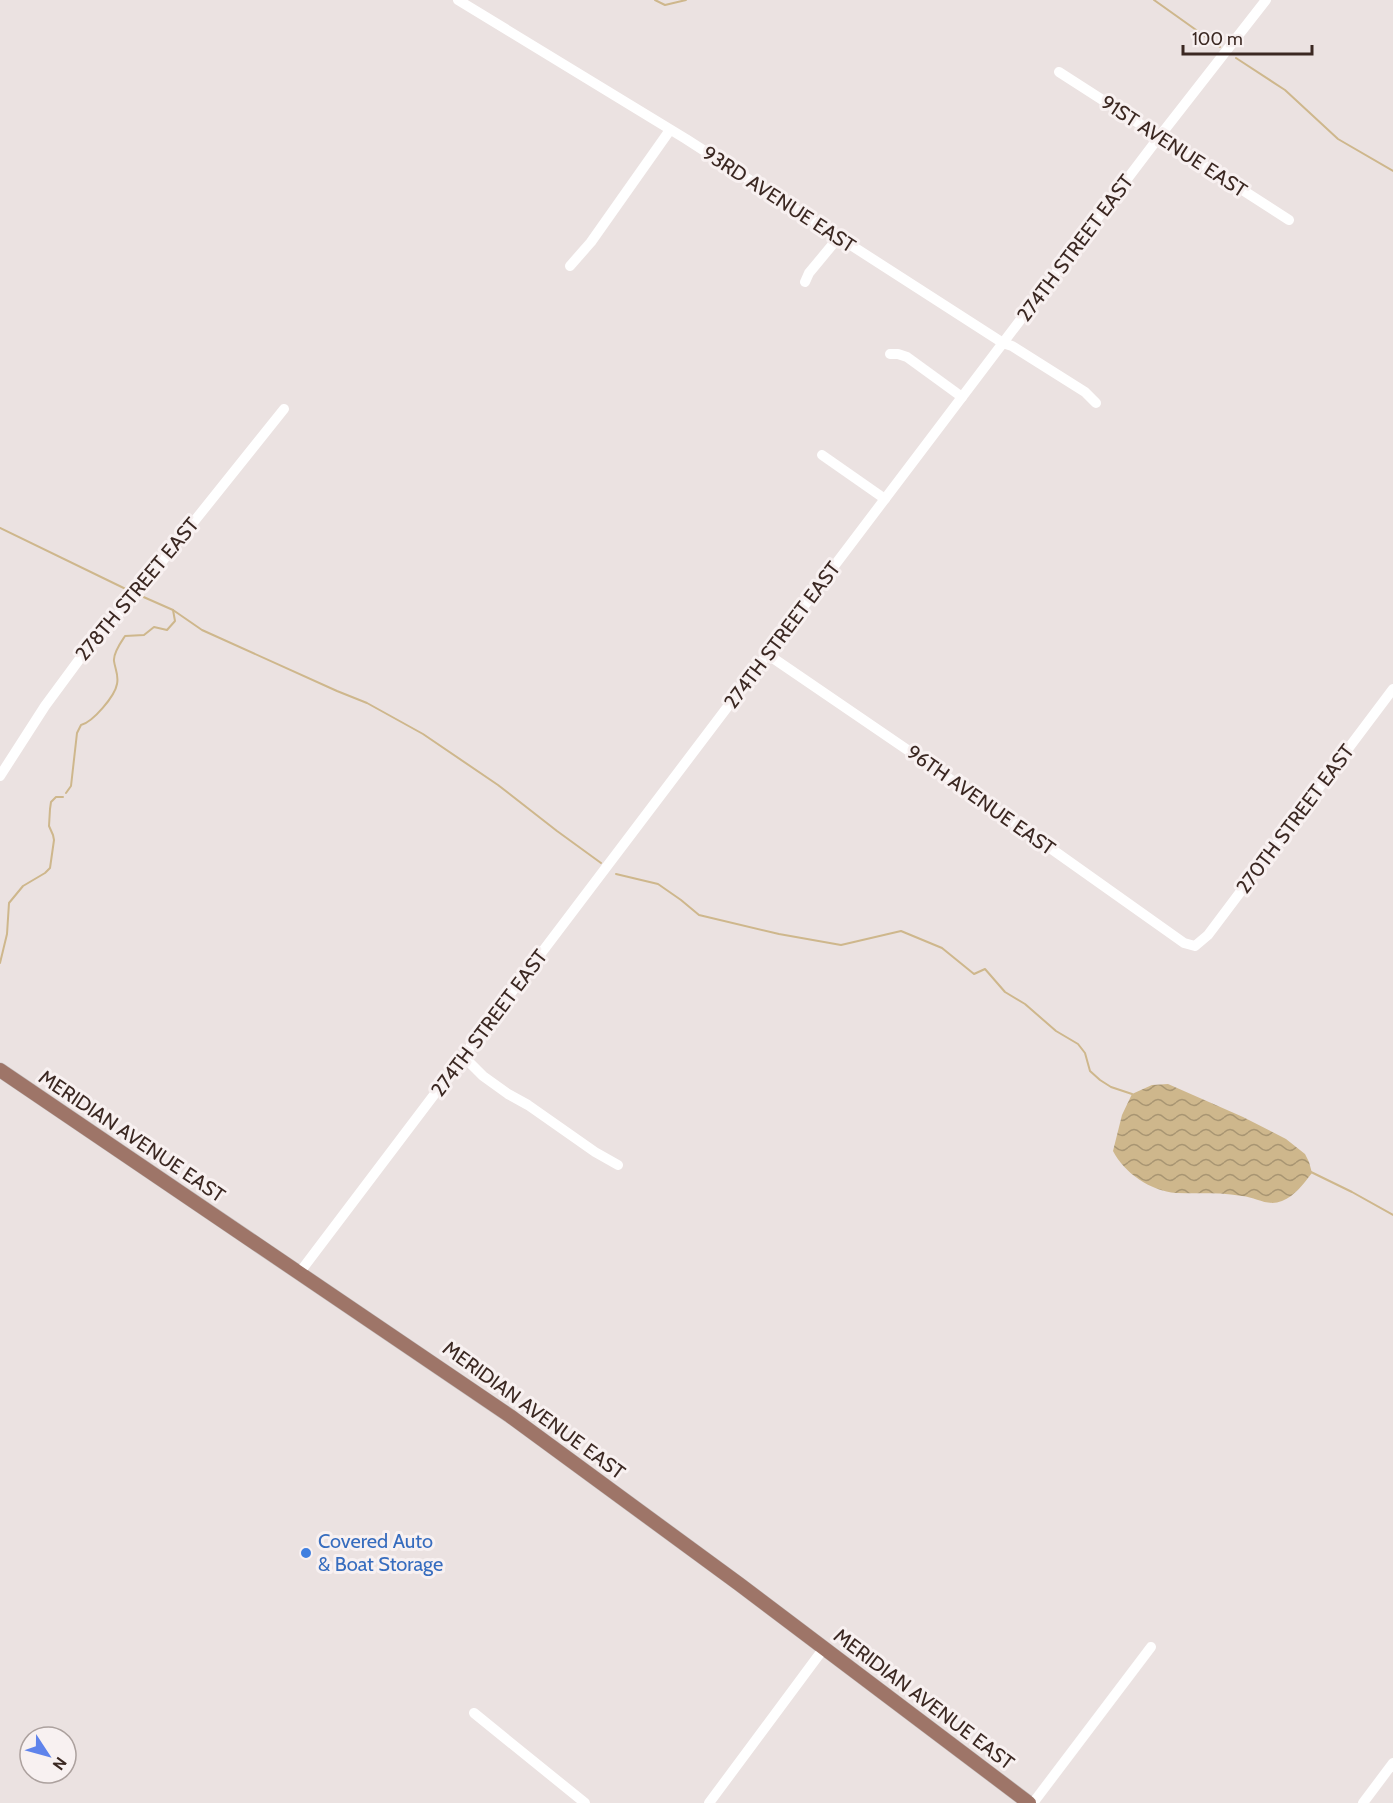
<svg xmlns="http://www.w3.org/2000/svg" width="1393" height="1803" font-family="Cabin,sans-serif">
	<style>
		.water { fill: url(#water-waves) }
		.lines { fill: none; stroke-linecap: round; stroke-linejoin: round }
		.stream { stroke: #ceb78c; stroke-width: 2 }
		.major-casing { stroke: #c4bebd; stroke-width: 15 }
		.minor { stroke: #fff; stroke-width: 10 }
		.major { stroke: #9e7568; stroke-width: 14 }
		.shop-dot { fill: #3f7fe0; stroke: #f8f1f1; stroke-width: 2 }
		.labels { text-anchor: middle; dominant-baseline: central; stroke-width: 6; stroke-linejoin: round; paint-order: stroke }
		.street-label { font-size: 20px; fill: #3b2822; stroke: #f8f1f1 }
		.shop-label { font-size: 20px; fill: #366cbe; stroke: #f8f1f1; text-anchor: start }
	</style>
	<defs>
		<pattern id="water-waves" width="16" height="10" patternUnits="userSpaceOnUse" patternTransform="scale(1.5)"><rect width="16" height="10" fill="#ceb78c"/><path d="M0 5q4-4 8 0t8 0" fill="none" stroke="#a89572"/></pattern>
	</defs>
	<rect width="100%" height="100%" fill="#ebe2e1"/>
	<path class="water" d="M1168,1084L1243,1117L1286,1139L1305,1154L1309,1162L1312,1173C1304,1183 1295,1196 1282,1201C1267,1207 1256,1197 1242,1196C1220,1192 1198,1194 1176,1193C1151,1191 1124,1173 1113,1151L1122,1115L1132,1094L1152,1085Z"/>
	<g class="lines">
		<g class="stream">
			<polyline points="655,0 665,5 686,0"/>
			<polyline points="1154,0 1220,47"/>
			<polyline points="1236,58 1285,90 1338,139 1393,171"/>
			<polyline points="0,528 134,593"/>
			<polyline points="139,595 173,610 202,630 337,691 367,703 423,734 498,785 557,831 601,863"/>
			<path d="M66,793L71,786L77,733L81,725C93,722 115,696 117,684C119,675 115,669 114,661C113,653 121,642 125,636L144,635L154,627L167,630L175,621L173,610"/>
			<polyline points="616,874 658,884 681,900 699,915 779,934 841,945 901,931 942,948 974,974 985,969 1005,992 1025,1004 1056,1031 1078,1044 1085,1053 1090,1071 1100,1080 1111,1087 1132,1094"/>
			<polyline points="0,963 7,934 9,903 23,886 45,873 50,868 54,840 53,835 49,826 50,809 51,802 56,797 63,797"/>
			<polyline points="1311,1172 1352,1192 1393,1215"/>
		</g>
		<defs>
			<polyline id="major" points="0,1070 510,1416 739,1584 1029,1803"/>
		</defs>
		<use href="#major" class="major-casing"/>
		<g class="minor">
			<polyline points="458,0 686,139 1003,343 1012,346 1085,392 1096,403"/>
			<polyline points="1059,72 1289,220"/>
			<polyline points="570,266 591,242 670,130"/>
			<polyline points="805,282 809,273 838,238"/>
			<polyline points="890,354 898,354 907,357 962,397"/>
			<polyline points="822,455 885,499"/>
			<polyline points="767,654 1029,833 1184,943 1195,946 1208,935 1393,689"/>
			<polyline points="0,776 45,706 87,649 132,599 284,409"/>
			<polyline points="462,1058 470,1063 483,1076 508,1094 528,1105 595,1152 618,1165"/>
			<polyline points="300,1272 962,397 1159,137 1266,0"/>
			<polyline points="474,1713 585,1803"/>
			<polyline points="709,1803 824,1648"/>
			<polyline points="1033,1803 1151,1647"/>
			<polyline points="1363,1803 1393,1763"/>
		</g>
		<use href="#major" class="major"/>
	</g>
	<circle class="shop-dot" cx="306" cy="1553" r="6"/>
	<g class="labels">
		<g class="street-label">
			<text transform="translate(1174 146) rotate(33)">91ST AVENUE EAST</text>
			<text transform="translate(779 199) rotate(33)">93RD AVENUE EAST</text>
			<text transform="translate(1075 248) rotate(-53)">274TH STREET EAST</text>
			<text transform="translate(137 589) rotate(-50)">278TH STREET EAST</text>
			<text transform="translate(782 635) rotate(-53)">274TH STREET EAST</text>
			<text transform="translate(981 800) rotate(35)">96TH AVENUE EAST</text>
			<text transform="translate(1295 819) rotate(-53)">270TH STREET EAST</text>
			<text transform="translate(489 1023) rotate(-53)">274TH STREET EAST</text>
			<text transform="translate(132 1136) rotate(34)">MERIDIAN AVENUE EAST</text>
			<text transform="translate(534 1410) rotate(36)">MERIDIAN AVENUE EAST</text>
			<text transform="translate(924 1699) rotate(37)">MERIDIAN AVENUE EAST</text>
		</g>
		<g class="shop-label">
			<text x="318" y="1541">Covered Auto<tspan x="318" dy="23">&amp; Boat Storage</tspan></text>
		</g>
	</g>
	<g transform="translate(48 1755) rotate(126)"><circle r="28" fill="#f8f1f1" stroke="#aca19e" stroke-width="1.5"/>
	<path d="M0-4.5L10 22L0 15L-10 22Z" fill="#5f83eb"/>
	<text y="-9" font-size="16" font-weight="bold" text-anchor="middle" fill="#3b2822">N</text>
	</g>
	<path d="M1183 45v9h129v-9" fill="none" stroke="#3b2822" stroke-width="3"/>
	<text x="1192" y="45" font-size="18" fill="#3b2822" stroke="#f8f1f1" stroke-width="4.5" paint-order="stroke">100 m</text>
</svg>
